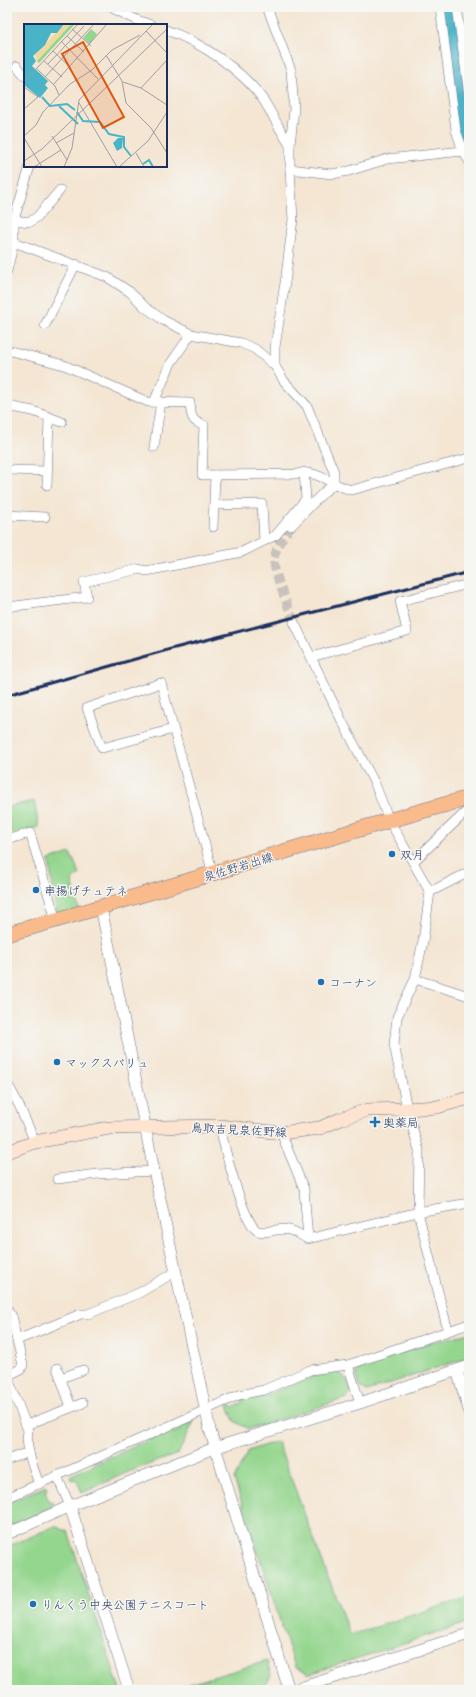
<svg xmlns="http://www.w3.org/2000/svg" width="476" height="1697" font-family="Mali,'Klee One',sans-serif">
	<style>
		.green { fill: #94d68e; stroke: #588276 }
		.lines { fill: none; stroke-linecap: round; stroke-linejoin: round }
		.river { stroke: #49b4c7; stroke-width: 17 }
		.minor-tunnel { stroke: #c9c1bc; stroke-width: 9; stroke-dasharray: 9 4.5; stroke-linecap: butt }
		.minor-casing { stroke: #676f87; stroke-width: 10 }
		.tertiary-casing { stroke: #676f87; stroke-width: 12 }
		.secondary-casing { stroke: #676f87; stroke-width: 14 }
		.primary-casing { stroke: #676f87; stroke-width: 16 }
		.minor { stroke: #fff; stroke-width: 9 }
		.tertiary { stroke: #fff; stroke-width: 11 }
		.secondary { stroke: #fde4d1; stroke-width: 13 }
		.primary { stroke: #fabb8c; stroke-width: 15 }
		.rail { stroke: #1b2f5e; stroke-width: 3 }
		.poi-dot { fill: #1f6fb2; stroke: #f6f6f2; stroke-width: 1.5 }
		.labels { text-anchor: middle; dominant-baseline: central; stroke-width: 3; stroke-linejoin: round; paint-order: stroke }
		.poi-label { font-size: 12px; fill: #1b2f5e; stroke: #f6f6f2; text-anchor: start }
		.street-label { font-size: 12px; fill: #1b2f5e; stroke: #f6f6f2 }
		.inset-river { fill: none; stroke: #49b4c7; stroke-width: 2 }
		.inset-road { fill: none; stroke: #9d9da4; stroke-width: 1 }
		.view { fill: #de5710; fill-opacity: 0.15; stroke: #de5710; stroke-width: 2 }
		.inset-edge { fill: none; stroke: #1b2f5e; stroke-width: 2 }
	</style>
	<rect width="100%" height="100%" fill="#f6f6f2"/>
	<filter id="ink" filterUnits="userSpaceOnUse"><feTurbulence type="fractalNoise" baseFrequency=".025" numOctaves="2"/><feDisplacementMap in="SourceGraphic" scale="8" xChannelSelector="R" yChannelSelector="G"/><feConvolveMatrix kernelMatrix="1 2 1 2 8 2 1 2 1" color-interpolation-filters="sRGB"/></filter>
	<filter id="wash" filterUnits="userSpaceOnUse"><feTurbulence type="fractalNoise" baseFrequency=".012" numOctaves="4" result="noise"/><feDisplacementMap in="SourceGraphic" scale="16" xChannelSelector="R" yChannelSelector="G"/><feGaussianBlur stdDeviation="0.9" result="paint"/><feColorMatrix in="noise" values="0 0 0 0 0 0 0 0 0 0 0 0 0 0 0 0 0 1.4 0 .05"/><feComposite in="paint" operator="in"/></filter>
	<g filter="url(#wash)">
		<rect width="100%" height="100%" fill="#f4e6d3"/>
		<g class="green">
			<polygon points="34,801 39,827 11,834 7,807"/>
			<polygon points="70,853 80,874 72,880 79,911 57,918 49,860"/>
			<polygon points="469,1333 469,1357 367,1391 360,1387 356,1374 360,1367 429,1343"/>
			<path d="M329,1371C342,1371 347,1378 351,1390L347,1398L249,1429L234,1421L228,1405L230,1404L233,1407L242,1403V1399L267,1395L317,1374Z"/>
			<polygon points="194,1420 194,1421 178,1454 128,1472 82,1493 76,1479 72,1480 71,1475 171,1430 173,1433 182,1429 181,1425"/>
			<polygon points="277,1441 350,1635 469,1597 469,1622 309,1674 295,1667 234,1479 248,1451"/>
			<polygon points="46,1486 47,1490 45,1491 49,1502 52,1501 54,1506 7,1528 7,1503"/>
			<polygon points="55,1526 68,1532 120,1690 7,1690 7,1547"/>
			<polygon points="267,1661 271,1675 264,1688 259,1690 169,1690"/>
		</g>
		<g class="lines">
			<polyline class="river" points="447,7 461,104 463,127 469,134"/>
		</g>
	</g>
	<g filter="url(#ink)">
		<g class="lines">
			<path class="minor-tunnel" d="M291,526C284,536 276,546 274,559C272,569 290,611 294,622"/>
			<defs>
				<g id="minor">
					<polyline points="110,7 137,20 151,25"/>
					<polyline points="267,7 291,70 294,109 290,145 290,169 293,219 286,276 275,347 275,366"/>
					<polyline points="440,7 456,130 463,151"/>
					<polyline points="457,7 469,96"/>
					<path d="M166,30C199,41 244,71 264,101C273,115 280,131 290,145"/>
					<polyline points="17,66 25,76"/>
					<polyline points="30,166 14,220 30,222 37,217 60,190"/>
					<polyline points="290,169 332,174 349,171 387,159 463,151 469,161"/>
					<polyline points="7,216 14,220 14,242 107,277 130,292 145,307 163,320 191,334 241,343 255,349 275,366 284,381 307,406 334,472 334,484"/>
					<polyline points="7,271 14,242"/>
					<polyline points="45,325 76,264"/>
					<path d="M7,350L64,365L148,402L190,403C191,415 191,422 204,425L202,475L297,474C316,468 334,487 352,490L469,458"/>
					<polyline points="154,402 171,363 191,334"/>
					<polyline points="7,406 33,411 62,422"/>
					<polyline points="154,447 161,402"/>
					<polyline points="7,470 47,471"/>
					<polyline points="47,485 49,418"/>
					<polyline points="214,505 262,504 264,541"/>
					<polyline points="7,515 45,517"/>
					<polyline points="291,526 324,492 334,484"/>
					<polyline points="213,527 215,475"/>
					<polyline points="7,607 87,597 84,582 139,569 146,571 242,552 276,535 306,499 304,472"/>
					<polyline points="294,622 341,719 375,784 389,820 430,892 423,941 415,979 397,1017 394,1044 407,1109 419,1150 418,1212 448,1331"/>
					<polyline points="311,657 407,631 400,601 469,584"/>
					<polyline points="173,729 102,748 87,708 161,683 213,874"/>
					<polyline points="7,840 30,833 56,920"/>
					<polyline points="414,861 469,809"/>
					<polyline points="430,892 469,872"/>
					<polyline points="415,979 469,996"/>
					<polyline points="7,1083 19,1105 35,1142"/>
					<path d="M220,1126C223,1142 244,1227 258,1231C267,1234 279,1227 289,1230C295,1231 302,1236 308,1239L418,1212L469,1203"/>
					<polyline points="281,1133 304,1189 308,1239"/>
					<polyline points="57,1179 98,1174 154,1171"/>
					<polyline points="7,1309 11,1316 23,1365 21,1369 7,1376"/>
					<polyline points="17,1340 81,1314 88,1314 139,1293 175,1272"/>
					<polyline points="348,1365 360,1403"/>
					<polyline points="57,1368 71,1407"/>
					<path d="M7,1376L28,1430C25,1448 33,1467 39,1484"/>
					<polyline points="61,1378 83,1370"/>
					<polyline points="26,1425 83,1403"/>
					<polyline points="7,1460 29,1452"/>
					<polyline points="57,1476 70,1506"/>
					<polyline points="7,1498 239,1395 264,1390 310,1370 348,1365 469,1324"/>
				</g>
				<g id="tertiary">
					<polyline points="101,907 154,1171 210,1430 289,1690"/>
					<polyline points="457,1371 469,1410"/>
					<polyline points="70,1506 129,1690"/>
					<polyline points="7,1534 70,1506 214,1448 360,1403 469,1366"/>
					<polyline points="294,1690 469,1634"/>
				</g>
				<polyline id="secondary" points="7,1152 35,1142 109,1128 220,1126 281,1133 320,1128 341,1119 367,1110 407,1109 437,1107 469,1098"/>
				<path id="primary" d="M7,934C162,891 314,840 469,798"/>
			</defs>
			<use href="#minor" class="minor-casing"/>
			<use href="#tertiary" class="tertiary-casing"/>
			<use href="#secondary" class="secondary-casing"/>
			<use href="#primary" class="primary-casing"/>
			<use href="#minor" class="minor"/>
			<use href="#tertiary" class="tertiary"/>
			<use href="#secondary" class="secondary"/>
			<use href="#primary" class="primary"/>
			<polyline class="rail" points="7,695 171,649 469,572"/>
		</g>
	</g>
	<g class="poi-dot">
		<circle cx="392" cy="854" r="4"/>
		<circle cx="36" cy="890" r="4"/>
		<circle cx="321" cy="982" r="4"/>
		<circle cx="57" cy="1062" r="4"/>
		<path d="M373 1116h4v4h4v4h-4v4h-4v-4h-4v-4h4z"/>
		<circle cx="33" cy="1604" r="4"/>
	</g>
	<g class="labels">
		<g class="poi-label">
			<text x="400" y="854">双月</text>
			<text x="44" y="890">串揚げチュテネ</text>
			<text x="329" y="982">コーナン</text>
			<text x="65" y="1062">マックスバリュ</text>
			<text x="383" y="1122">奥薬局</text>
			<text x="41" y="1604">りんくう中央公園テニスコート</text>
		</g>
		<g class="street-label">
			<text transform="translate(238 866) rotate(-17)">泉佐野岩出線</text>
			<text transform="translate(239 1129) rotate(3)">鳥取吉見泉佐野線</text>
		</g>
	</g>
	<g transform="translate(24 24)">
		<rect width="143" height="143" fill="#f4e6d3"/>
		<path d="M47,0H51L15,39L13,37ZM67,5L73,10L66,20L59,14Z" fill="#94d68e"/>
		<path d="M40,0H47L13,37L11,31Z" fill="#eeda9e"/>
		<path d="M0,0H40L33,9H27L21,21L9,32L12,37L8,42L24,57L21,61L24,64L16,74L0,61ZM94,114H99L98,124L93,127L89,119Z" fill="#49b4c7"/>
		<path class="inset-river" d="M18,73L26,82L43,80L51,86M35,82L54,100M53,88L59,97L76,98L85,110L100,113V123L107,132M119,140L125,136L129,143"/>
		<path class="inset-road" d="M48,5L67,22M122,7L143,29M43,12L60,28M37,17L74,55M29,27L47,44M82,31L98,57L102,79L127,104L143,129M20,37L38,53M24,40L60,2M13,45L31,62L35,71M21,53L70,0M0,58L54,0M99,58L117,64L143,81M29,61L83,0M0,63L14,73L0,85M117,64L143,36M55,79L93,143M0,112L12,101L19,88L46,60L68,46L88,26L116,11M28,112L43,136M0,114L18,143M32,119L50,109M112,129L120,143M0,137L18,125L143,5M10,143L37,126M40,143L48,124L55,76L129,0M95,143L124,117L143,88"/>
		<path class="view" d="M59,18L100,93L79,104L38,30Z"/>
		<rect width="143" height="143" class="inset-edge"/>
	</g>
	<rect width="476" height="1697" fill="none" stroke="#f6f6f2" stroke-width="24"/>
</svg>
